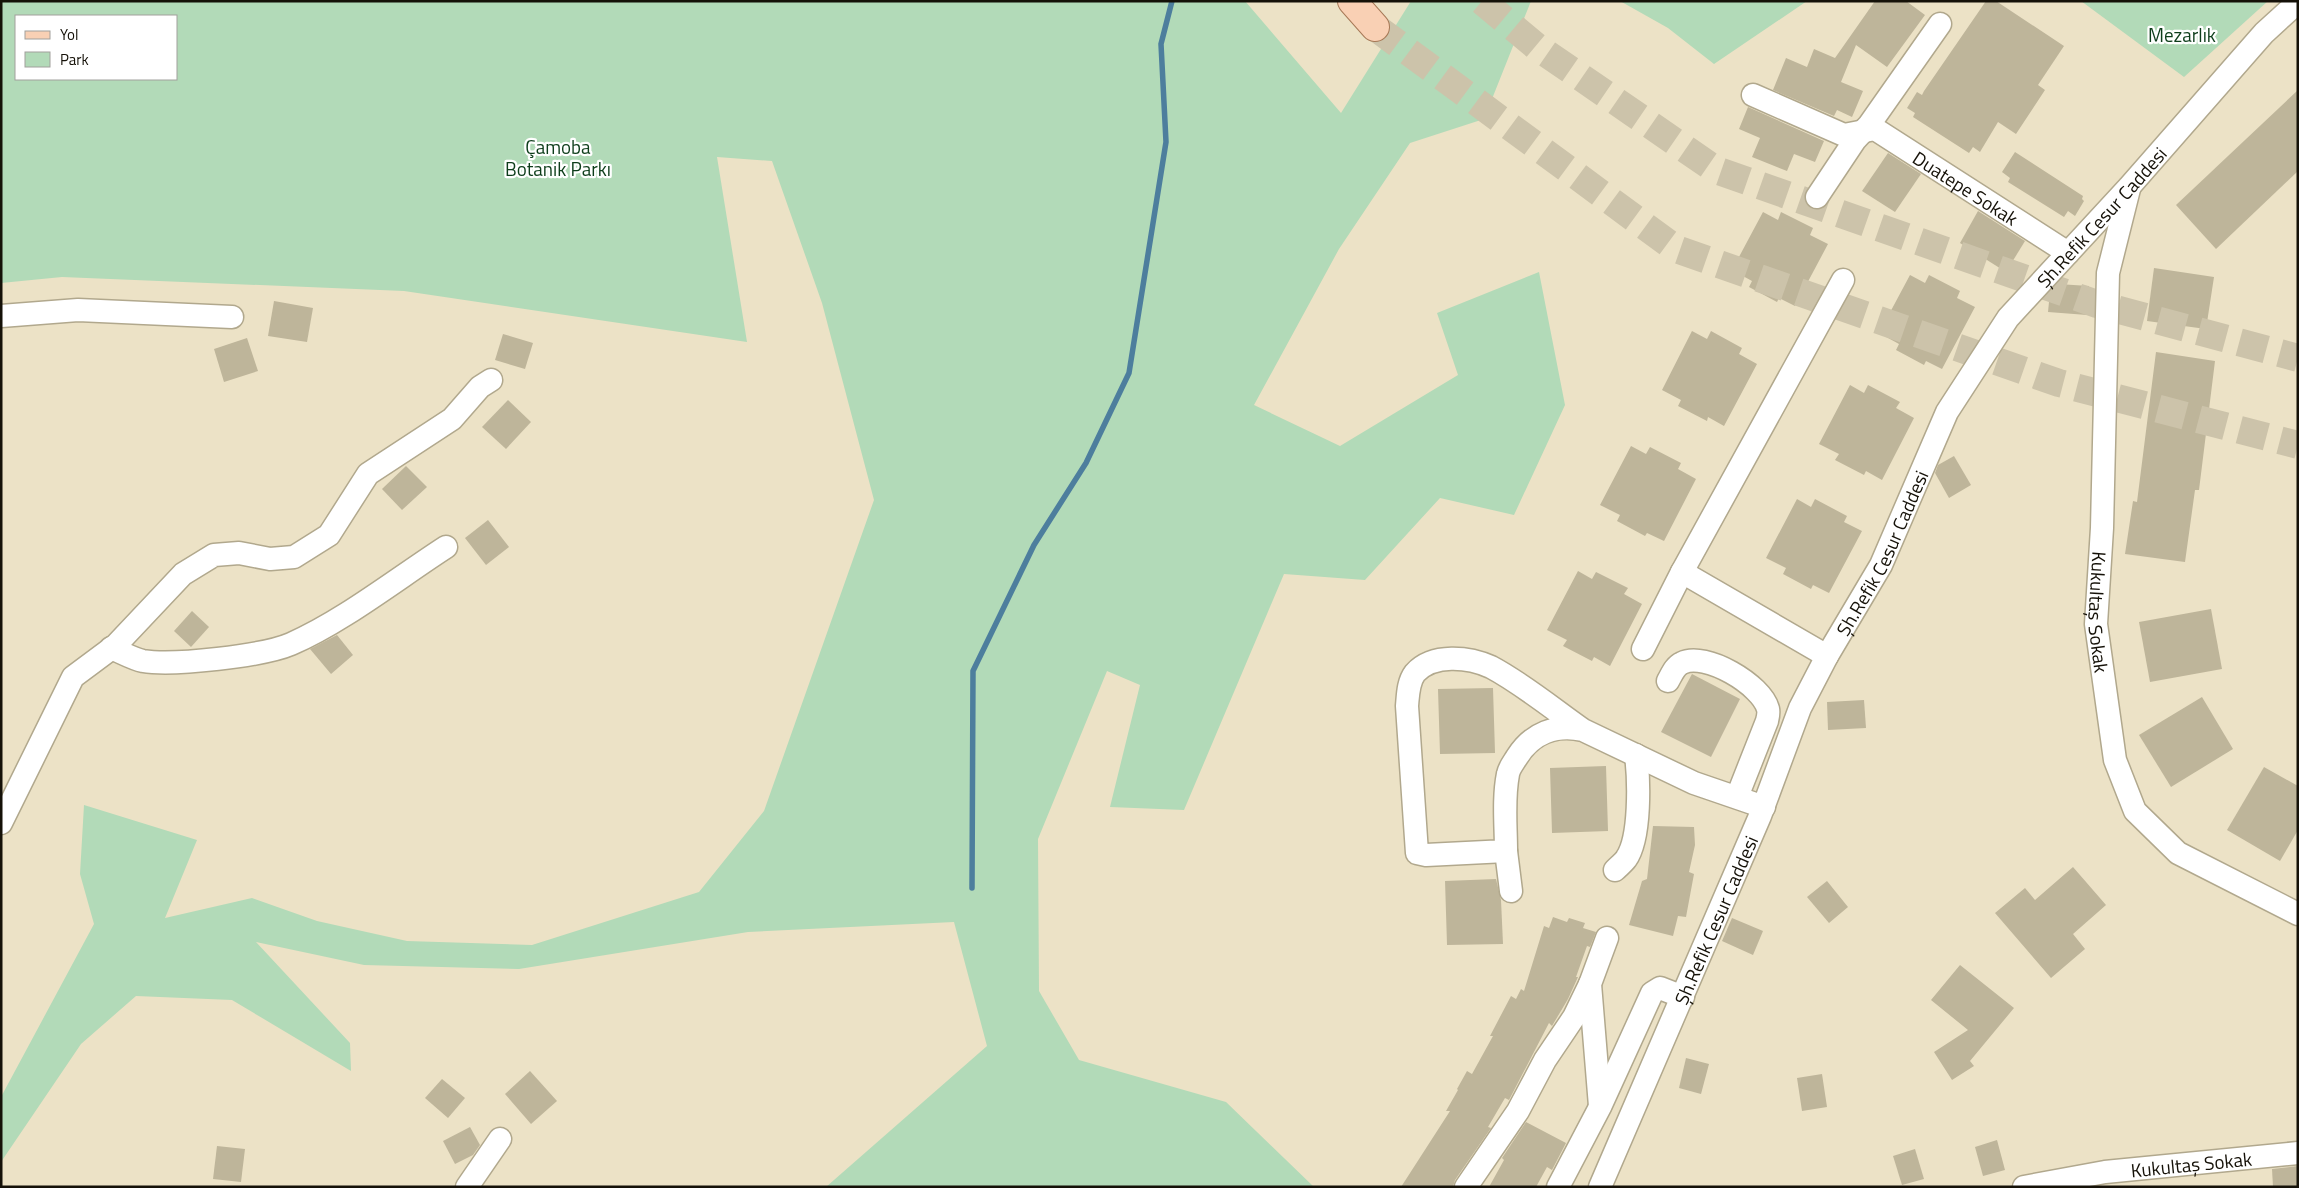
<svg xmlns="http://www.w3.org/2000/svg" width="2299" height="1188" font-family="'Titillium Web',sans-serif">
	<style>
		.green { fill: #b2dab8; fill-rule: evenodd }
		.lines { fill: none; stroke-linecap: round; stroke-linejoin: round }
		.stream { stroke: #4d7e9d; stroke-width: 5.5 }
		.building { fill: #beb59a }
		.major-tunnel { stroke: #ccc3aa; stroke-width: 28; stroke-dasharray: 28 14; stroke-linecap: butt }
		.minor-casing { stroke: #b1a88d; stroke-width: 25 }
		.major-casing { stroke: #a77957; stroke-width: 30 }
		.minor { stroke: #fff; stroke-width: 22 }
		.major { stroke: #f9d0b4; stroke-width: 28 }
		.labels { text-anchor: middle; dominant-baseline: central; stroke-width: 4.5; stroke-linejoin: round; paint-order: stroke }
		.park-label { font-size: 19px; fill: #0d3d1a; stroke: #fff }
		.street-label { font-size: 19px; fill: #151108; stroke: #fff }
	</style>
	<rect width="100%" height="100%" fill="#ece2c6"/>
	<g class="green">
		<path d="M1,1H1245L1341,113L1411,1H1531L1484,119L1410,143L1339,249L1254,405L1340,446L1458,375L1437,313L1539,272L1565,405L1514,515L1440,498L1365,580L1284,574L1184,810L1110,807L1140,685L1107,671L1038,839L1039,991L1079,1060L1226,1102L1314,1187H826L987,1046L954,922L748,932L519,969L364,965L256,942L350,1043L351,1071L232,1000L136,996L81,1044L1,1162V1097L94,924L80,874L84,805L197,840L165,918L252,898L317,921L407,941L532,945L699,892L764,811L874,500L822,303L772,161L717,157L747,342L404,291L62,277L1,283ZM16,16H176V79H16Z"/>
		<polygon points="1620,1 1807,1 1714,64 1668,28"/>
		<polygon points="2081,1 2268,1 2184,77"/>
	</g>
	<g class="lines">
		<polyline class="stream" points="972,888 973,671 1034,545 1086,463 1129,373 1166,142 1161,44 1172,1"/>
	</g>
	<g class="building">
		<polygon points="1875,1 1906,1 1925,15 1887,67 1856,45 1841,82 1863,91 1852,117 1837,110 1834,116 1773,90 1786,58 1807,67 1814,49 1835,58"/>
		<polygon points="1986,1 1996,1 2064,46 2038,85 2045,90 2016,134 1998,122 1980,152 1973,147 1969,153 1913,117 1915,113 1907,108 1917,92 1922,95 1924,91"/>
		<polygon points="2298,90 2298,171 2216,249 2176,205"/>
		<polygon points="1748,107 1824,141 1815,162 1794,154 1787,171 1752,157 1760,138 1739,129"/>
		<polygon points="2015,152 2083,196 2082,199 2084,201 2075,216 2068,211 2064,217 2008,182 2010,178 2002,172"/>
		<polygon points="1888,153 1921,174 1895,212 1862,191"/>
		<polygon points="1978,211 2025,241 2006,272 1960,243"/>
		<polygon points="1763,212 1778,220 1781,212 1813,228 1810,235 1828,244 1795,306 1779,298 1777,302 1749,287 1752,281 1732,270"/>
		<polygon points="2154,268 2214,277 2206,329 2147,321"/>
		<polygon points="1910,275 1925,283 1929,275 1960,291 1957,298 1975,307 1942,369 1926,361 1924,365 1896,350 1899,344 1879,333"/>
		<polygon points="2058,284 2089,286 2087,315 2048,312 2050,292"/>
		<polygon points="274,301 313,308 307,342 268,336"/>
		<polygon points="1692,331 1707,339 1711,331 1742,348 1739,354 1757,364 1724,426 1708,417 1707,421 1678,406 1681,400 1662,390"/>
		<polygon points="503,334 533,343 525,369 495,360"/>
		<polygon points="247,338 258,371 224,382 214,349"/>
		<polygon points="2156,352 2215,361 2199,490 2195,490 2185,562 2125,554 2133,501 2137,502"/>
		<polygon points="1850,385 1864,393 1868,385 1900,402 1896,408 1914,418 1882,480 1866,471 1864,475 1835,460 1839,454 1819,444"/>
		<polygon points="508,400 531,422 506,449 482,427"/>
		<polygon points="1631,446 1646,454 1650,447 1681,463 1678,469 1696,479 1664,541 1647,533 1645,536 1617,521 1620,515 1600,505"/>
		<polygon points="1954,456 1971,485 1949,498 1935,473 1938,465"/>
		<polygon points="406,466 427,487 402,510 382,489"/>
		<polygon points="1797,499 1811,507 1815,499 1847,516 1844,522 1862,531 1829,593 1813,585 1811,589 1783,574 1786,568 1766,558"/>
		<polygon points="488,520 509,547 486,565 465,538"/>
		<polygon points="1578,571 1592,579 1596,572 1628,588 1624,594 1642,604 1610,666 1594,657 1592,661 1563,646 1567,640 1547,630"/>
		<polygon points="2211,609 2222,669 2150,682 2139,622"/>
		<polygon points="192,611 209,627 191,647 174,631"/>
		<polygon points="337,635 353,655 331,674 310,649"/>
		<polygon points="1692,674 1740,699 1711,757 1661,732"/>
		<polygon points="1493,688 1495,753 1440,754 1438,689"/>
		<polygon points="2202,697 2233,749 2171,787 2139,735"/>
		<polygon points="1864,700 1866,728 1828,730 1827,702"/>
		<polygon points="1606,766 1608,831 1552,833 1550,768"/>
		<polygon points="2264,767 2298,786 2298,830 2280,861 2227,830"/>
		<polygon points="1653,826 1694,827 1695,845 1689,872 1694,874 1686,917 1678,916 1673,936 1629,925 1642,881 1647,879"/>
		<polygon points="2073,867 2106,905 2073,934 2085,949 2051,978 1995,913 2025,888 2035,900"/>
		<polygon points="1496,879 1501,900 1503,944 1447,945 1445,881"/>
		<polygon points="1827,881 1848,907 1829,923 1807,897"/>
		<polygon points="1553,917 1567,922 1569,918 1585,923 1583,928 1596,932 1590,947 1587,946 1576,977 1578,977 1568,999 1552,1026 1549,1023 1509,1100 1505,1098 1488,1127 1491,1128 1455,1180 1453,1187 1401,1187 1450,1111 1446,1111 1458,1090 1457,1089 1467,1071 1472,1074 1493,1036 1490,1036 1511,996 1516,999 1521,989 1524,991 1544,926 1549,928"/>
		<polygon points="1732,918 1763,931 1753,955 1722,941"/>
		<polygon points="1960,965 2014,1008 1970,1061 1974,1066 1952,1080 1934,1052 1968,1030 1931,1000"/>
		<polygon points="1686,1058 1709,1064 1701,1094 1679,1088"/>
		<polygon points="530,1071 557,1101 531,1124 505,1094"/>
		<polygon points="1822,1074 1827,1107 1802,1111 1797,1078"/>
		<polygon points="442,1079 465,1098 448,1118 425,1098"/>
		<polygon points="1526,1122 1566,1143 1552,1170 1547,1167 1536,1187 1489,1187 1504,1160 1502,1158"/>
		<polygon points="470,1127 480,1145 473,1155 455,1164 443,1141"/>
		<polygon points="1997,1140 2005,1170 1983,1176 1975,1147"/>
		<polygon points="217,1146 245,1149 241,1182 213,1179"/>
		<polygon points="1915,1149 1924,1179 1902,1185 1893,1156"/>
		<polygon points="2298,1166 2298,1186 2273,1187 2272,1169"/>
	</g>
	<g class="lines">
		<g class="major-tunnel">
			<polyline points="1482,1 1537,47 1716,170 2097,304 2298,358"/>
			<polyline points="1375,27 1676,249 2059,383 2298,445"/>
		</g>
		<defs>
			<g id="minor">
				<path id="s1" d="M1753,95L1844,135L1875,129L2068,253"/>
				<path id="s2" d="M2129,189L2108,273L2102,528L2096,624L2115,760L2135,811L2178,853L2298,914"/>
				<polyline points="1817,197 1855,140 1869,125 1940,24"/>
				<polyline points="1,316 78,310 232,317"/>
				<polyline points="1682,572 1827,656"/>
				<path d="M111,648C121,652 133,659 143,661C173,666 263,656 291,644C342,622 398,578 446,547"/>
				<polyline points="1643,649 1682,572 1843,280"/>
				<path d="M1668,681C1672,674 1675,666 1682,663C1705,651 1762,685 1768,709C1769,713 1768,717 1767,721L1737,797"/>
				<path d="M1583,730C1553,709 1523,684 1491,667C1469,657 1433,653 1415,673C1408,682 1408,695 1407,706L1417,853L1426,855L1506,851C1506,826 1503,799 1508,774C1509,768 1514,762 1517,757C1532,733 1556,724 1583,730L1694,783L1764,807"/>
				<polyline points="1,823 73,677 116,645 183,574 214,555 239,553 270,559 294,557 329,535 368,474 452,419 480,387 491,380"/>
				<polyline points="1506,851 1511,891"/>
				<path d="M1615,870C1619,866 1623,863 1626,859C1641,838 1639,779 1636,755"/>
				<polyline points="1600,1106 1590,984 1607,938"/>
				<polyline points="467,1187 500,1139"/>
				<polyline points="1466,1187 1518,1111 1545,1060 1574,1017 1590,984"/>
				<polyline points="1558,1187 1600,1107 1652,993 1660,988 1683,997"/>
				<path id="s3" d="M1600,1187L1760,816L1800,708L1827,656L1881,565L1947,412L2008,318L2129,187L2264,33L2298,2"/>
				<path id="s4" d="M2024,1187L2105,1172L2298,1153"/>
			</g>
			<polyline id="major" points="1352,1 1375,27"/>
		</defs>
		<use href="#minor" class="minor-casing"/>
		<use href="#major" class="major-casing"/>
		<use href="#minor" class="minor"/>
		<use href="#major" class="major"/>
	</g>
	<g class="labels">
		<g class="park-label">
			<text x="2182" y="34">Mezarlık</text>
			<text x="558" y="146">Çamoba<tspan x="558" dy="22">Botanik Parkı</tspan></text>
		</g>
		<g class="street-label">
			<text stroke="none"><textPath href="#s1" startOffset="239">Duatepe Sokak</textPath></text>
			<text stroke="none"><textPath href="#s3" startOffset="1100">Şh.Refik Cesur Caddesi</textPath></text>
			<text stroke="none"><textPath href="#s3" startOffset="695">Şh.Refik Cesur Caddesi</textPath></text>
			<text stroke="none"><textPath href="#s2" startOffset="426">Kukultaş Sokak</textPath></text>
			<text stroke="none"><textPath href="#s3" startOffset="291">Şh.Refik Cesur Caddesi</textPath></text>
			<text stroke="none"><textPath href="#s4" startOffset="169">Kukultaş Sokak</textPath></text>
		</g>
	</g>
	<rect width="2299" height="1188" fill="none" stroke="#151108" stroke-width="5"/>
	<rect x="15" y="15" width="162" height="65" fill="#ffffff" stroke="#a1a09c"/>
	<rect x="25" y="31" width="25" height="8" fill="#f9d0b4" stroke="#a1a09c"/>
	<text x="60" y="40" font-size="15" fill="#151108">Yol</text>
	<rect x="25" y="52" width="25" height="15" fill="#b2dab8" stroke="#a1a09c"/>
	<text x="60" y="65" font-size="15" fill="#151108">Park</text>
</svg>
